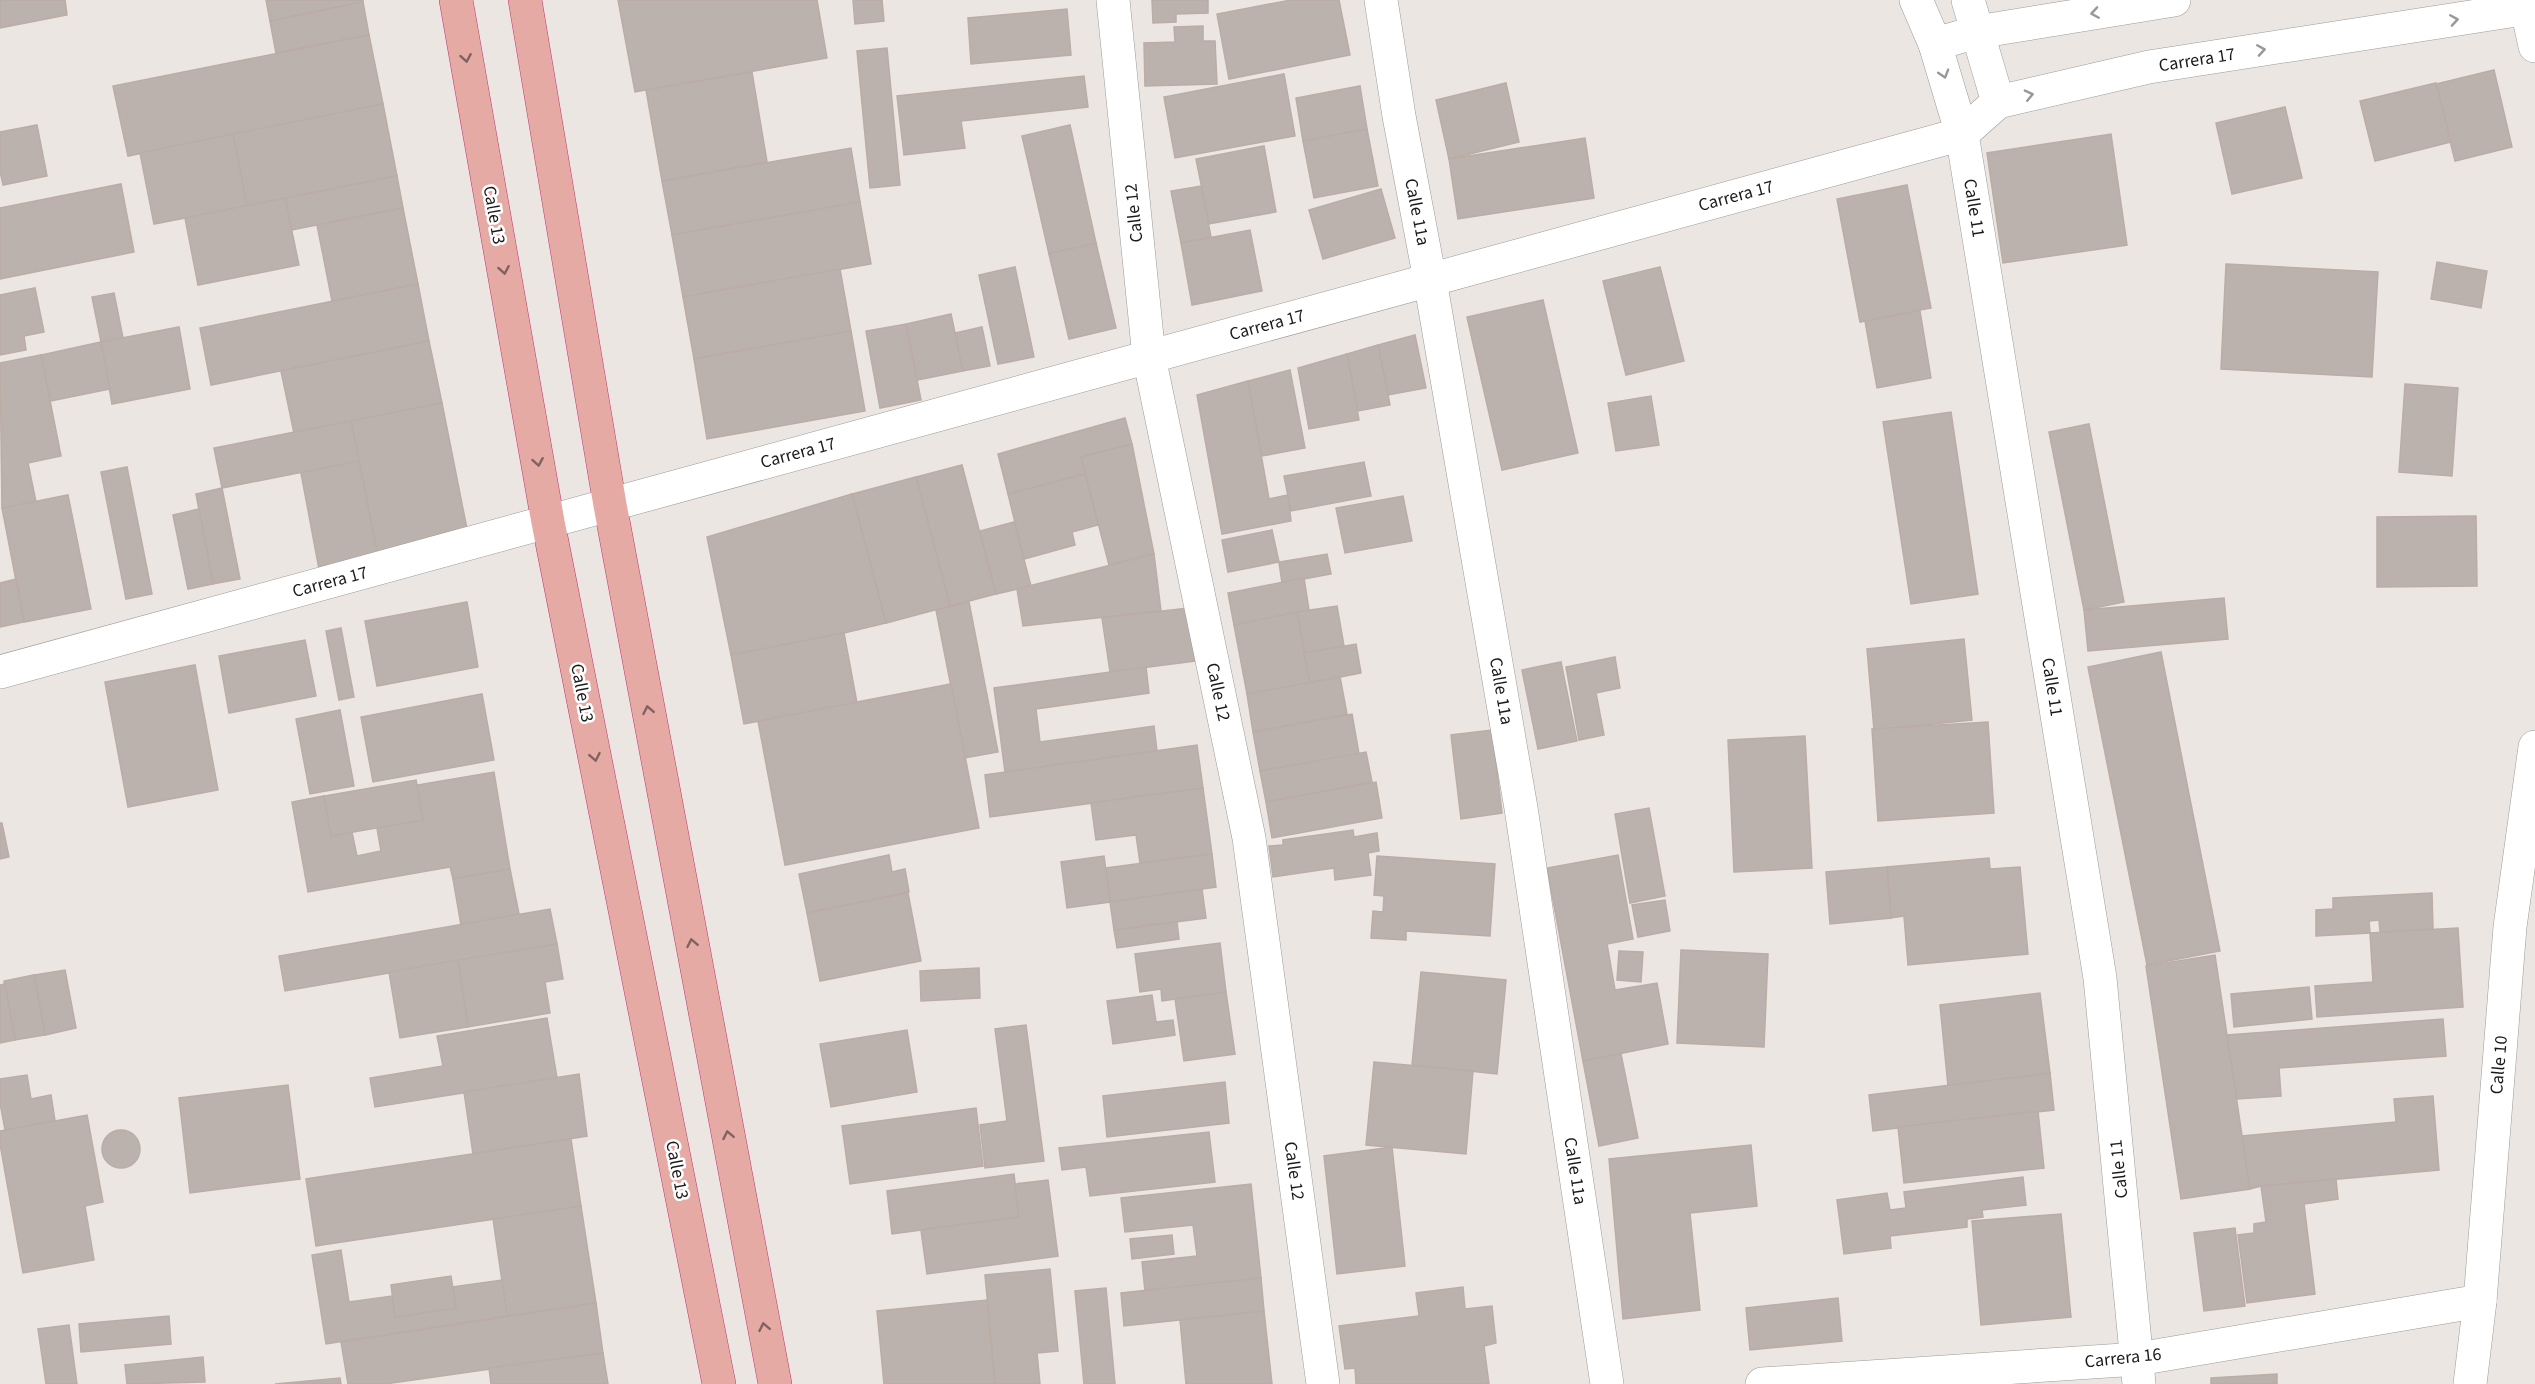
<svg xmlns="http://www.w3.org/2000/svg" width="2535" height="1384" font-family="'Source Sans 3',sans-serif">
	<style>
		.building { fill: #bbb2ae; stroke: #bbaca5; stroke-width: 1.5 }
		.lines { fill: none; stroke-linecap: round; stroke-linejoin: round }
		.minor-casing { stroke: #9b9b9b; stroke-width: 34 }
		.trunk-casing { stroke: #c23577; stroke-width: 34 }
		.minor { stroke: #fff; stroke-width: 33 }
		.trunk { stroke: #e6aaa4; stroke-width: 33 }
		.oneway { stroke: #989898 }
		.oneway2 { stroke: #80625f }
		.labels { text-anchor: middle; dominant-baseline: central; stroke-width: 5; stroke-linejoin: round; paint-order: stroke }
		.street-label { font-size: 18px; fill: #1a1a1a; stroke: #fff }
	</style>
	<rect width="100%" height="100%" fill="#ebe6e1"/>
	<g class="building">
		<polygon points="0,0 65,0 67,15 0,28"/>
		<polygon points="266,0 363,0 363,2 270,21"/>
		<polygon points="618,0 817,0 827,58 635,92"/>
		<polygon points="853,0 882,0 884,21 855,24"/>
		<polygon points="1152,0 1208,0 1208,13 1176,14 1176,22 1153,23"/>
		<polygon points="1291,0 1339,0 1350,55 1229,79 1217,14"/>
		<polygon points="363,2 369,35 276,53 270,21"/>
		<polygon points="1067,9 1071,55 971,64 968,18"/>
		<polygon points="1203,26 1203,41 1215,41 1217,84 1145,86 1144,43 1175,42 1174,27"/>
		<polygon points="369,35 383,104 128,156 113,86"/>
		<polygon points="887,48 900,185 870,188 857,51"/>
		<polygon points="2494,70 2512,147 2455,161 2436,84"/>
		<polygon points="752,72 767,162 662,181 646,90"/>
		<polygon points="1284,74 1295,136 1175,158 1164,97"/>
		<polygon points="1084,76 1088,107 961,121 965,148 904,155 897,96"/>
		<polygon points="1506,83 1519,142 1449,159 1436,100"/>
		<polygon points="2436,83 2451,142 2375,161 2360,101"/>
		<polygon points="1360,86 1367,129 1303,141 1296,98"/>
		<polygon points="383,104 397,176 247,206 233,134"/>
		<polygon points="2285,107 2302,178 2232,194 2216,123"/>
		<polygon points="37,125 47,176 3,185 0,171 0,132"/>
		<polygon points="1070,125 1096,243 1049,254 1022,136"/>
		<polygon points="1367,129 1378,186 1314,198 1303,141"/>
		<polygon points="233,134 247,206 154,224 140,153"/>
		<polygon points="2111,134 2127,245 2003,263 1987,153"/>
		<polygon points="1585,138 1594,198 1458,219 1449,159"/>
		<polygon points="1264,146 1276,212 1209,224 1196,159"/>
		<polygon points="851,148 860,202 672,235 662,181"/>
		<polygon points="397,176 403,208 291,230 285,198"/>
		<polygon points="121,184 134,252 0,279 0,208"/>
		<polygon points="1907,185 1931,308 1860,322 1837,199"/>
		<polygon points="1201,186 1211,237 1181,243 1171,191"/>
		<polygon points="1381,189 1395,238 1323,259 1309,210"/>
		<polygon points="285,198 299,265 198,285 185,218"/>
		<polygon points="860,202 871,264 683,297 672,235"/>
		<polygon points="403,208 418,284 332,301 317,225"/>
		<polygon points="1250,230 1262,291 1192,305 1181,243"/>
		<polygon points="1096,243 1116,328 1069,339 1049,254"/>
		<polygon points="2437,262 2487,271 2481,308 2431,299"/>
		<polygon points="2226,264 2378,272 2372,377 2221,369"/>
		<polygon points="1015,267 1034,357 998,364 979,275"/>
		<polygon points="1660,267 1684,361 1626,375 1603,281"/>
		<polygon points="840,269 851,331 694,359 683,297"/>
		<polygon points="418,284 429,341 211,385 200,328"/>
		<polygon points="35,288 44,332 24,336 26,350 0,355 0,295"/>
		<polygon points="114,293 123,338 101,342 92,297"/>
		<polygon points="1543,300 1578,453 1502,470 1467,317"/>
		<polygon points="1920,311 1931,378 1877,388 1865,321"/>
		<polygon points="951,314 963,371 917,380 906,324"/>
		<polygon points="906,324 921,400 880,408 866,331"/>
		<polygon points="179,327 190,389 112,404 101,342"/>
		<polygon points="982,327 990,366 963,371 955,333"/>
		<polygon points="851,331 865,411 707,439 694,359"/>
		<polygon points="1415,335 1426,388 1388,395 1378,345"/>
		<polygon points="429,341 442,403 294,433 281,371"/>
		<polygon points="101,342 110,389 50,401 41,355"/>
		<polygon points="1378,345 1390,405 1358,411 1347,354"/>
		<polygon points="1347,354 1359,420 1309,429 1298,368"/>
		<polygon points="41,355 61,456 28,463 36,502 2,508 0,363"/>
		<polygon points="1290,370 1305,448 1262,456 1248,381"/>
		<polygon points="1248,381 1269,499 1288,495 1291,521 1222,534 1197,395"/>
		<polygon points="2405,384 2458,388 2452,476 2399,472"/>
		<polygon points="1651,396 1659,445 1616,451 1608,403"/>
		<polygon points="442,403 469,539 378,557 351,421"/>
		<polygon points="1951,412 1978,594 1911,604 1883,422"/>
		<polygon points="1125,418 1132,444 1081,457 1085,474 1008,494 998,454"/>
		<polygon points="351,421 359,461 222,488 214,448"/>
		<polygon points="2089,424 2124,602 2084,610 2049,432"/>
		<polygon points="1132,444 1154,554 1109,565 1081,457"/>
		<polygon points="359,461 378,557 319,569 301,473"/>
		<polygon points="1364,462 1371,496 1291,511 1284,476"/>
		<polygon points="962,465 996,594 950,606 916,477"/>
		<polygon points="127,467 152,594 126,599 101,472"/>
		<polygon points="1085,474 1098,525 1072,532 1075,545 1024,559 1008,494"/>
		<polygon points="916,477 950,606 886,623 852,494"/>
		<polygon points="222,488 240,579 213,584 196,494"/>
		<polygon points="852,494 886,623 844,633 731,655 707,537"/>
		<polygon points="68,495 91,609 24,622 2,508"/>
		<polygon points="1403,496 1412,541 1345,553 1336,508"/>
		<polygon points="199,509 213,584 188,589 173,515"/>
		<polygon points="2476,516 2477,586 2377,587 2377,517"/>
		<polygon points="1014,522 1031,586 996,594 980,531"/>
		<polygon points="1272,530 1279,562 1228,572 1222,540"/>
		<polygon points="1154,554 1161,611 1023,626 1017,589"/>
		<polygon points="1327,554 1331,574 1282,583 1279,562"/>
		<polygon points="1304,578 1309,610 1234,625 1228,593"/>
		<polygon points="16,579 24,622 0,627 0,583"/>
		<polygon points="2224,598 2228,639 2088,651 2084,610"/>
		<polygon points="467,602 478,667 377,686 365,621"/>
		<polygon points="969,602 998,752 965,758 936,610"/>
		<polygon points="1337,606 1344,646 1304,653 1297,612"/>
		<polygon points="1188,608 1195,661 1110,672 1102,618"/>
		<polygon points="1297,612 1310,683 1247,694 1234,625"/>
		<polygon points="341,628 354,697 339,700 326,631"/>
		<polygon points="844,633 857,703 744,724 731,655"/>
		<polygon points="1964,639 1972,720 1874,730 1867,649"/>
		<polygon points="305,640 316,696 229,713 219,656"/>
		<polygon points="1356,644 1361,673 1310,683 1304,653"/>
		<polygon points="2161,652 2220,951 2147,965 2088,667"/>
		<polygon points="1615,657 1620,688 1596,693 1604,735 1579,740 1566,667"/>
		<polygon points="1561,662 1577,741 1538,749 1522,670"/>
		<polygon points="195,665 218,790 128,807 105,682"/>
		<polygon points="1146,667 1149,693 1036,709 1040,742 1154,726 1157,751 1005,772 994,688"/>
		<polygon points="1340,677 1347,714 1253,732 1247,694"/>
		<polygon points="951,684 979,828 785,865 758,721"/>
		<polygon points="482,694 494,760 373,782 361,717"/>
		<polygon points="340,710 354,786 310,794 296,719"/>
		<polygon points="1352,714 1359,754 1260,771 1253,732"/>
		<polygon points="1988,722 1994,813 1878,821 1872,729"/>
		<polygon points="1492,730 1502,813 1461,819 1451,735"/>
		<polygon points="1805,736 1812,868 1734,872 1728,740"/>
		<polygon points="1197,745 1203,788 990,817 985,775"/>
		<polygon points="1366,752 1372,782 1266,802 1260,771"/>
		<polygon points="494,772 510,869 453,879 450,867 308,892 292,802 324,796 331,836 352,832 357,856 381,851 377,828 423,820 417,785"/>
		<polygon points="416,780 423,820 331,836 324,796"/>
		<polygon points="1376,782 1382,818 1272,838 1266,802"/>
		<polygon points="1203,788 1212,854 1140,863 1136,835 1096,840 1091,803"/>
		<polygon points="1649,808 1665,896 1630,903 1615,814"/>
		<polygon points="0,823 2,823 9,857 0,859"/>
		<polygon points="1353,830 1354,837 1377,833 1379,851 1368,853 1371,875 1335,880 1334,868 1273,877 1269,846 1283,845 1283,840"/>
		<polygon points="1212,854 1216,887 1110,902 1106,868"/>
		<polygon points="889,855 892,872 905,869 909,892 807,913 799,874"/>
		<polygon points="1618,855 1633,939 1607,944 1615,990 1657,983 1668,1044 1583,1061 1547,868"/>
		<polygon points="1104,856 1110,902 1067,908 1061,862"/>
		<polygon points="1377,856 1495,864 1490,936 1406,931 1406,940 1371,938 1373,911 1383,912 1384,896 1374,895"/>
		<polygon points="1989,858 1990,869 2020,867 2028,954 1908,965 1904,916 1891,918 1887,867"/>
		<polygon points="1887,867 1891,918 1830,924 1826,872"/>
		<polygon points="510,869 519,914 461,925 453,879"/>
		<polygon points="1202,889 1206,918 1114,930 1110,902"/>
		<polygon points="908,893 921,961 820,981 807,913"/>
		<polygon points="2432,893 2433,929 2380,932 2379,920 2369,921 2370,933 2316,936 2316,910 2333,909 2333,898"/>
		<polygon points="1665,900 1670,931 1638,937 1632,905"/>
		<polygon points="550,909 557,944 285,991 279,956"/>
		<polygon points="1177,922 1179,939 1117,948 1114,930"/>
		<polygon points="2458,928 2463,1007 2317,1017 2315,986 2373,982 2370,933"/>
		<polygon points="1220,943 1226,992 1162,1001 1161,989 1140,992 1135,954"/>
		<polygon points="557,944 563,979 545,982 550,1013 468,1027 458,960"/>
		<polygon points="1681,950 1768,954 1764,1047 1677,1043"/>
		<polygon points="1619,951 1643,952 1641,982 1617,980"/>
		<polygon points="2215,955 2250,1189 2181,1199 2146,966"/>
		<polygon points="458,960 468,1027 400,1038 389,972"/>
		<polygon points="979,968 980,998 921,1001 920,971"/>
		<polygon points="65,970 76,1028 45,1035 34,975"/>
		<polygon points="1421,972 1506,980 1497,1074 1412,1065"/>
		<polygon points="34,975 45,1035 15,1040 4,981"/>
		<polygon points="5,984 15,1040 0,1043 0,985"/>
		<polygon points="2309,987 2312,1019 2234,1027 2231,994"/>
		<polygon points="1226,992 1235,1054 1184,1061 1175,999"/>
		<polygon points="2040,993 2050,1073 1948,1086 1940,1005"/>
		<polygon points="1152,995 1156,1022 1173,1020 1175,1035 1113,1044 1107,1001"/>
		<polygon points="547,1018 557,1078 375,1107 370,1078 443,1066 437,1036"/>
		<polygon points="2443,1019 2446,1056 2279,1068 2281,1096 2237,1099 2227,1035"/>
		<polygon points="1026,1025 1044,1161 985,1168 980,1125 1007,1121 995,1029"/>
		<polygon points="907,1030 917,1092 831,1107 820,1044"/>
		<polygon points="1621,1054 1638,1138 1599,1146 1583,1061"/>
		<polygon points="1374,1062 1473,1071 1466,1154 1366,1145"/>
		<polygon points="2050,1073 2054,1110 1873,1131 1869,1095"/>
		<polygon points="579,1074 587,1136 473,1154 464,1092"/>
		<polygon points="27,1075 31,1099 51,1095 55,1121 5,1130 0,1103 0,1079"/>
		<polygon points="1225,1082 1229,1123 1107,1137 1103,1096"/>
		<polygon points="288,1085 300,1179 190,1193 179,1098"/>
		<polygon points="2433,1096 2439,1170 2261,1186 2250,1189 2242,1136 2396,1122 2394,1099"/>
		<polygon points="976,1108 983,1166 850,1184 842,1126"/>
		<polygon points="2038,1111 2044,1168 1904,1183 1898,1127"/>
		<polygon points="87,1115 103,1202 85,1206 94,1260 23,1273 0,1144 0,1131"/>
		<circle cx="121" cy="1149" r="19"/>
		<polygon points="1209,1132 1215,1182 1090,1196 1086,1167 1062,1170 1059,1148"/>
		<polygon points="571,1139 581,1206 316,1246 306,1179"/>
		<polygon points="1751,1145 1757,1206 1690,1213 1700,1310 1623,1319 1609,1159"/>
		<polygon points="1392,1147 1405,1266 1337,1274 1324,1156"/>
		<polygon points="1014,1174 1019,1217 892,1234 887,1191"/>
		<polygon points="2023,1177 2026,1205 1982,1210 1983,1217 1967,1219 1967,1227 1890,1236 1891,1248 1844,1254 1837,1200 1887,1193 1890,1210 1906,1208 1904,1192"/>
		<polygon points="2336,1179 2338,1199 2304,1204 2315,1294 2247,1303 2238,1235 2254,1233 2254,1224 2266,1222 2261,1186"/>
		<polygon points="1048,1180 1058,1256 927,1274 921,1230 1019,1217 1015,1184"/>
		<polygon points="1251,1184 1261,1278 1145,1291 1142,1262 1197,1256 1193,1225 1125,1232 1121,1198"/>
		<polygon points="581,1206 596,1303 507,1316 493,1219"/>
		<polygon points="2061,1214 2071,1317 1981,1325 1972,1221"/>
		<polygon points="2235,1228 2245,1306 2204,1311 2194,1233"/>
		<polygon points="1172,1235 1174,1254 1132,1259 1130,1239"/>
		<polygon points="341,1250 349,1302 392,1296 395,1317 456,1308 453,1287 502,1280 507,1316 326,1344 312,1255"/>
		<polygon points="1050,1269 1058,1351 1037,1353 1040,1384 995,1384 985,1275"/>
		<polygon points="451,1276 456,1308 395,1317 391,1285"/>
		<polygon points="1261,1278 1264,1311 1124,1326 1121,1293"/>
		<polygon points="1463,1287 1465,1309 1492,1306 1496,1343 1484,1346 1489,1384 1356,1384 1355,1368 1345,1369 1339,1326 1419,1316 1416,1293"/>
		<polygon points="1106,1288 1115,1384 1084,1384 1075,1291"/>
		<polygon points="1838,1298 1842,1341 1750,1350 1746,1308"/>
		<polygon points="987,1300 995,1384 884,1384 877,1311"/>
		<polygon points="596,1303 603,1353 385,1384 348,1384 341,1342"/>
		<polygon points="1264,1311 1272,1384 1186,1384 1180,1320"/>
		<polygon points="169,1316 171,1344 81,1352 79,1324"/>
		<polygon points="69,1325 77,1384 46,1384 38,1329"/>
		<polygon points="603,1353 608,1384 491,1384 489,1368"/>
		<polygon points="203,1357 205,1382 127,1384 125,1365"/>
		<polygon points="2277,1374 2277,1384 2211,1384 2211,1378"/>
		<polygon points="340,1378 341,1384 275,1384"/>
	</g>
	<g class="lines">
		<defs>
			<g id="minor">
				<polyline points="1113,0 1149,357 1249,838 1323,1384"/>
				<polyline points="1381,0 1399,116 1430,280 1521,808 1607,1384"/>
				<polyline points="1916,0 1935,44 1962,134 2100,978 2139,1384"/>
				<polyline points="1968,0 1998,102"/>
				<polyline points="2525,0 2535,46"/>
				<polyline points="1935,44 1977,32 2174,0"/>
				<polyline points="0,672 1962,134 1998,102 2149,67 2535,7"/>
				<polyline points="1762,1384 2138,1359 2480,1301"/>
				<polyline points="2470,1384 2480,1301 2510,927 2535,747"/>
			</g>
			<g id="trunk">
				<polyline points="456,0 548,522 719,1384"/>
				<polyline points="525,0 610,505 775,1384"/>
			</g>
		</defs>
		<use href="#minor" class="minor-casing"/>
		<use href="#trunk" class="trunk-casing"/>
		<use href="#minor" class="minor"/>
		<use href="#trunk" class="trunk"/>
	</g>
	<defs><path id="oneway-chevron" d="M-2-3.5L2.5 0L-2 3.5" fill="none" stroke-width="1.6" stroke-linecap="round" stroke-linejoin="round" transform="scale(1.5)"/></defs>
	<g class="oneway">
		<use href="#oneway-chevron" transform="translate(2095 13) rotate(171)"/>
		<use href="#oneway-chevron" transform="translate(2454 20) rotate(-9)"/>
		<use href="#oneway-chevron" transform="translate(2261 50) rotate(-9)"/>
		<use href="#oneway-chevron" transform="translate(1944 74) rotate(73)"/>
		<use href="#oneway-chevron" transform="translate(2029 95) rotate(-13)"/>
	</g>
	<g class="oneway2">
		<use href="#oneway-chevron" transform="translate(466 58) rotate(80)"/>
		<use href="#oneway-chevron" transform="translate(504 270) rotate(80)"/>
		<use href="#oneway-chevron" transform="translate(538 462) rotate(80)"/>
		<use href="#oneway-chevron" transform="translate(648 710) rotate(-101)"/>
		<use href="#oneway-chevron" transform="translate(595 757) rotate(79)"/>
		<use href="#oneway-chevron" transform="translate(692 943) rotate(-101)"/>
		<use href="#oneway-chevron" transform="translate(728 1135) rotate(-101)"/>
		<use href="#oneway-chevron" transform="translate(764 1327) rotate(-101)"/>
	</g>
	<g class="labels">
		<g class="street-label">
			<text transform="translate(2197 60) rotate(-9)">Carrera 17</text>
			<text transform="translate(1736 196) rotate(-15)">Carrera 17</text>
			<text transform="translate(1974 208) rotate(81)">Calle 11</text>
			<text transform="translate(1417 212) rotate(79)">Calle 11a</text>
			<text transform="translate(1134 213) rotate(-96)">Calle 12</text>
			<text transform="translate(494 215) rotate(80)">Calle 13</text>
			<text transform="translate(1267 325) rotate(-15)">Carrera 17</text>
			<text transform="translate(798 453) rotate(-15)">Carrera 17</text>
			<text transform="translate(330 582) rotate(-15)">Carrera 17</text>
			<text transform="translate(2052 687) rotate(81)">Calle 11</text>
			<text transform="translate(1501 691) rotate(80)">Calle 11a</text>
			<text transform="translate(1218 692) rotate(78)">Calle 12</text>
			<text transform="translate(582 693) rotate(79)">Calle 13</text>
			<text transform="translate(2499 1065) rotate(-85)">Calle 10</text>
			<text transform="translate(2119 1169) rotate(-96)">Calle 11</text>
			<text transform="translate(677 1170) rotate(79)">Calle 13</text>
			<text transform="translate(1294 1171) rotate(82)">Calle 12</text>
			<text transform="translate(1575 1171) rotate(81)">Calle 11a</text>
			<text transform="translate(2123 1358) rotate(-6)">Carrera 16</text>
		</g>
	</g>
</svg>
